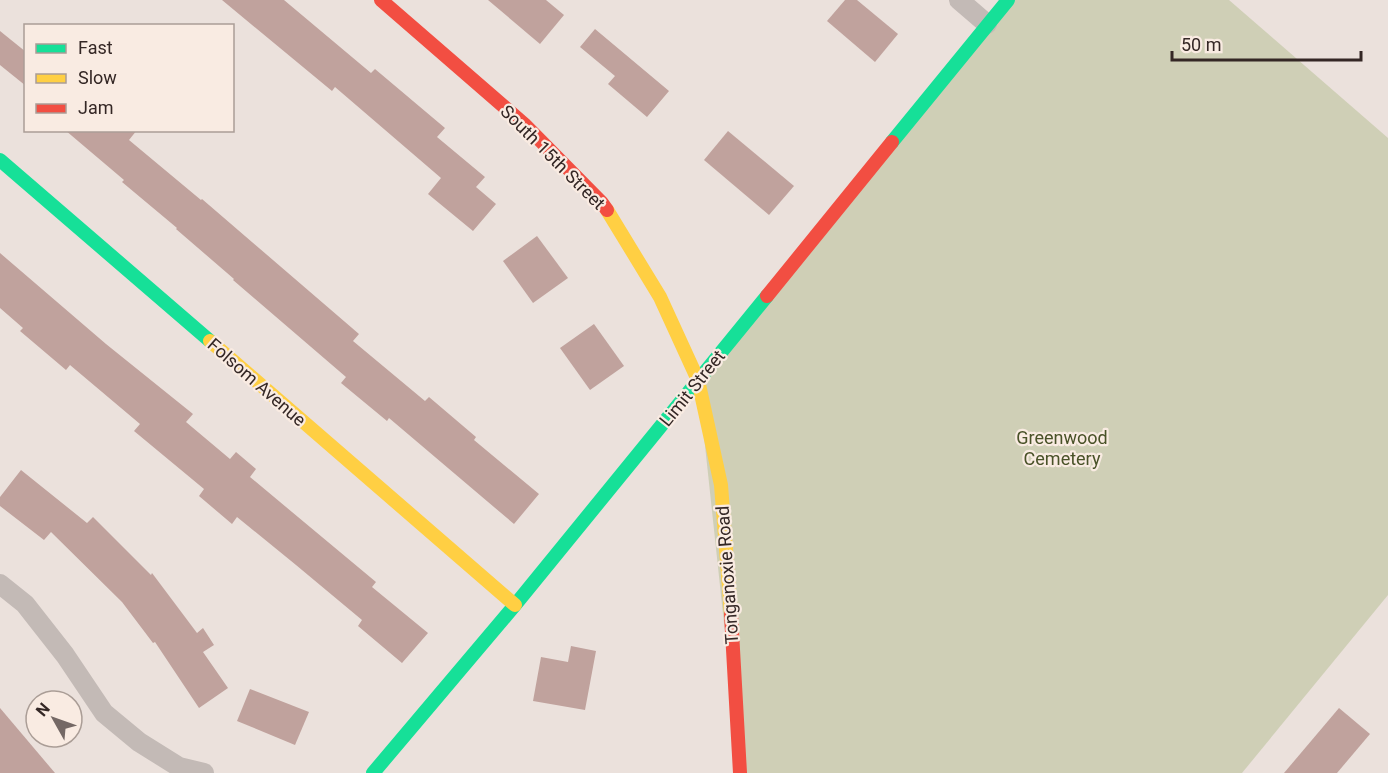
<svg xmlns="http://www.w3.org/2000/svg" width="1388" height="773" font-family="Roboto,sans-serif">
	<style>
		.green { fill: #cfcfb6 }
		.building { fill: #c0a29d }
		.lines { fill: none; stroke-linecap: round; stroke-linejoin: round }
		.street { stroke: #c3bab6; stroke-width: 20 }
		.fast { stroke: #16e098; stroke-width: 14 }
		.slow { stroke: #ffcf43; stroke-width: 14 }
		.jam { stroke: #f24e42; stroke-width: 14 }
		.labels { text-anchor: middle; dominant-baseline: central; stroke-width: 4.5; stroke-linejoin: round; paint-order: stroke }
		.street-label { font-size: 18px; fill: #342725; stroke: #f9ebe2 }
		.park-label { font-size: 18px; fill: #495228; stroke: #f9ebe2 }
	</style>
	<rect width="100%" height="100%" fill="#ebe1dc"/>
	<polygon class="green" points="1008,0 1229,0 1388,138 1388,595 1242,773 740,773 698,380"/>
	<g class="building">
		<polygon points="222,0 284,0 371,73 375,69 445,128 437,137 485,177 476,187 496,204 473,231 428,194 441,178 335,87 332,91"/>
		<polygon points="488,0 546,0 564,15 540,44"/>
		<polygon points="845,0 857,0 898,34 875,62 827,21"/>
		<polygon points="595,29 669,91 647,117 608,84 615,76 580,47"/>
		<polygon points="0,31 26,52 26,86 0,65"/>
		<polygon points="65,130 137,130 129,140 201,200 202,199 359,334 353,341 425,401 429,397 476,437 474,440 539,494 514,524 389,418 387,421 341,383 346,377 233,280 234,279 176,229 177,228 122,182 124,180"/>
		<polygon points="728,131 794,186 769,215 704,160"/>
		<polygon points="537,236 568,278 533,303 503,261"/>
		<polygon points="0,253 106,344 193,414 186,422 230,459 236,452 256,469 250,477 376,582 372,587 428,633 402,663 358,626 362,620 296,565 237,517 232,524 199,496 204,489 134,431 140,424 70,365 66,370 20,331 23,328 0,308"/>
		<polygon points="594,324 624,366 590,390 560,348"/>
		<polygon points="21,470 87,523 93,517 151,575 152,573 197,633 203,628 214,645 203,652 228,688 199,708 155,642 153,643 122,602 51,532 44,540 0,506 0,497"/>
		<polygon points="571,646 596,651 585,710 533,701 541,657 568,662"/>
		<polygon points="250,689 309,712 295,745 237,721"/>
		<polygon points="0,708 55,773 0,773"/>
		<polygon points="1339,708 1370,734 1337,773 1284,773"/>
	</g>
	<g class="lines">
		<g class="street">
			<polyline points="959,0 987,24"/>
			<polyline points="0,584 25,604 65,655 104,713 139,742 179,767 204,773"/>
		</g>
		<g class="fast">
			<polyline points="892,142 1008,0"/>
			<polyline points="0,160 210,341"/>
			<polyline points="373,773 515,605 767,296"/>
		</g>
		<g class="slow">
			<polyline points="607,210 660,297 698,380 721,485 731,614"/>
			<polyline points="210,341 515,605"/>
		</g>
		<g class="jam">
			<polyline points="381,0 524,124 602,203 607,210"/>
			<polyline points="767,296 892,142"/>
			<polyline points="731,614 740,773"/>
		</g>
	</g>
	<g class="labels">
		<g class="street-label">
			<text transform="translate(553 157) rotate(45)">South 15th Street</text>
			<text transform="translate(257 382) rotate(41)">Folsom Avenue</text>
			<text transform="translate(692 388) rotate(-51)">Limit Street</text>
			<text transform="translate(727 575) rotate(-94)">Tonganoxie Road</text>
		</g>
		<g class="park-label">
			<text x="1062" y="437">Greenwood<tspan x="1062" dy="21">Cemetery</tspan></text>
		</g>
	</g>
	<rect x="24" y="24" width="210" height="108" fill="#f9ebe2" stroke="#aa9d96" stroke-width="1.5"/>
	<rect x="36" y="44" width="30" height="9" fill="#16e098" stroke="#aa9d96" stroke-width="1.5"/>
	<text x="78" y="54" font-size="18" fill="#342725">Fast</text>
	<rect x="36" y="74" width="30" height="9" fill="#ffcf43" stroke="#aa9d96" stroke-width="1.5"/>
	<text x="78" y="84" font-size="18" fill="#342725">Slow</text>
	<rect x="36" y="104" width="30" height="9" fill="#f24e42" stroke="#aa9d96" stroke-width="1.5"/>
	<text x="78" y="114" font-size="18" fill="#342725">Jam</text>
	<g transform="translate(54 719) rotate(310)"><circle r="28" fill="#f9ebe2" stroke="#aa9d96" stroke-width="1.5"/>
	<path d="M0-4.5L10 22L0 15L-10 22Z" fill="#746865"/>
	<text y="-9" font-size="16" font-weight="bold" text-anchor="middle" fill="#342725">N</text>
	</g>
	<path d="M1172 51v9h189v-9" fill="none" stroke="#342725" stroke-width="3"/>
	<text x="1181" y="51" font-size="18" fill="#342725" stroke="#f9ebe2" stroke-width="4.5" paint-order="stroke">50 m</text>
</svg>
